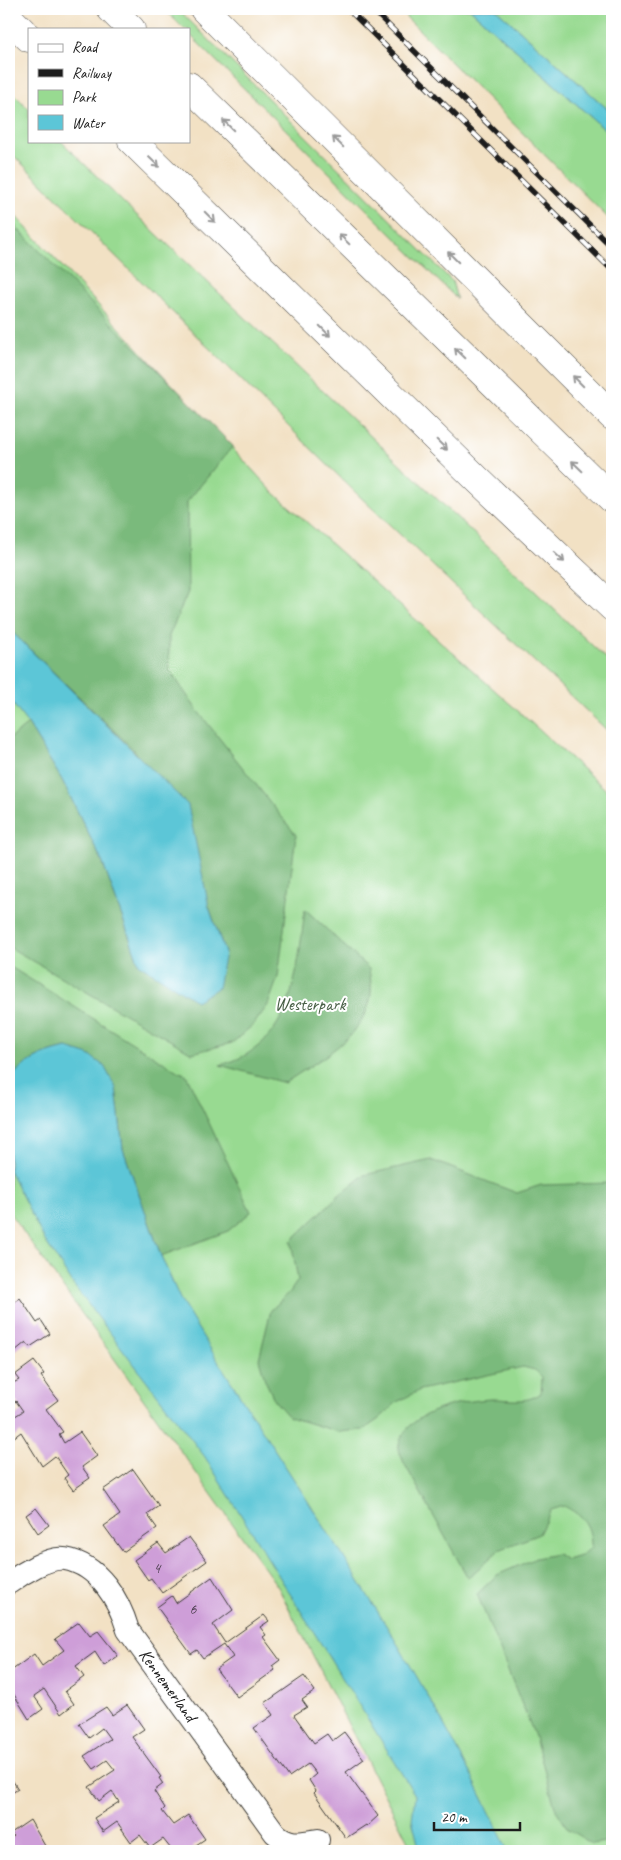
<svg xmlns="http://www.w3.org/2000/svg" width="621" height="1860" font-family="Caveat,sans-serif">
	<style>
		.green { fill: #98da91; stroke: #5a7b56 }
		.forest { fill: #7aba7b; stroke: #4b6b4c }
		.water { fill: #5cc6d7; stroke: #3c717a }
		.building { fill: #ce9ed8 }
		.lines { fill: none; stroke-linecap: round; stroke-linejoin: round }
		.service-casing { stroke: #3c3a35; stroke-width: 13 }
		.minor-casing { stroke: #3c3a35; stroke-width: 24 }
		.motorway-casing { stroke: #3c3a35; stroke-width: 29 }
		.service { stroke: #fff; stroke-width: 11 }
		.minor { stroke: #fff; stroke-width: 22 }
		.motorway { stroke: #fff; stroke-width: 28 }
		.rail-casing { stroke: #1c1c1c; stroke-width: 5.5 }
		.rail { stroke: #fff; stroke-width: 4; stroke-dasharray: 11; stroke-linecap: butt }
		.oneway { stroke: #999 }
		.labels { text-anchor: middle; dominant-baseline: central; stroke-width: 4; stroke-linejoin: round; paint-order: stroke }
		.number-label { font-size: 15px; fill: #483c4b }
		.park-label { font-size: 18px; fill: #475e45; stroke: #fff }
		.street-label { font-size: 18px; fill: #1c1c1c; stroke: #fff }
	</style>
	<rect width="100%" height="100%" fill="#fff"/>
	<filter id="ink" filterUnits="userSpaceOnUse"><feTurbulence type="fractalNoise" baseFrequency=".02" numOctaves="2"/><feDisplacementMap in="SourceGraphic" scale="10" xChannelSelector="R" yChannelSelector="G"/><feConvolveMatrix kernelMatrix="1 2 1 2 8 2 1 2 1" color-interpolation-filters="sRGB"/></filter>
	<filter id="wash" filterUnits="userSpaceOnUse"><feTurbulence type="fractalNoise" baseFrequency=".0096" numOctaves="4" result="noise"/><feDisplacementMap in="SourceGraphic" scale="20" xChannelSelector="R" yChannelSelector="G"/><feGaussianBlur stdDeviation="1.12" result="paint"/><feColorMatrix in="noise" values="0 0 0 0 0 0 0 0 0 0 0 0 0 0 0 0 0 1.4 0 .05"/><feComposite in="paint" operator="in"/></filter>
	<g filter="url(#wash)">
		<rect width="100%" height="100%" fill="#f2e1c4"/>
		<g class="green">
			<polygon points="164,9 178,9 452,281 457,299 189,34 189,29 184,29"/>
			<polygon points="398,9 470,9 612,136 612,222"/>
			<polygon points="496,9 612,9 612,113"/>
			<polygon points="9,89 29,109 29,141 61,141 126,205 612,664 612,735 355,492 9,151"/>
			<polygon points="9,209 231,448 233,446 233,449 272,491 612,795 612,1851 413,1851 278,1587 9,1212"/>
		</g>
		<g class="forest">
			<polygon points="9,220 233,446 187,502 188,592 169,636 169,669 197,710 296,835 278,977 268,1005 254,1024 232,1043 192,1053 9,947 9,739 28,724 62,780 102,861 139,964 225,953 209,907 135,751 9,629"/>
			<path d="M305,909L369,969C370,977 372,985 371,993C368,1036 316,1061 285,1083L220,1065C294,1046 297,972 305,909Z"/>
			<path d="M9,966L179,1072L186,1074L251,1212L228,1231L161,1256L123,1149L116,1088L67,1048C43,1053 25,1061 9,1080Z"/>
			<path d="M431,1160L517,1193L541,1185L612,1183V1841L592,1844L568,1829L556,1810L534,1734L477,1594L497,1575L536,1558L557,1554L567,1560L580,1556L591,1547C591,1524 583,1516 564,1506L551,1510L539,1534L499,1550L468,1578L404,1463C402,1458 398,1450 399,1445C406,1411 464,1400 493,1399C511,1399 526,1404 541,1393L542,1377L535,1370L523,1367L420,1390L397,1402L379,1419L363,1430L339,1432L289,1417L275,1401L265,1380L259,1359L271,1310L290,1292L298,1280L291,1241L339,1195L364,1175Z"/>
		</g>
		<g class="water">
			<polygon points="470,9 496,9 612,113 612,136"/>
			<polygon points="9,629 188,805 209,907 225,953 218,988 196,1001 139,964 102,861 62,780 28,724 9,699"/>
			<path d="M67,1048L89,1055L104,1066L116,1088L123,1149L161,1256L181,1301C291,1483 420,1657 508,1851H420L412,1820L415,1795L205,1457L75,1287L44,1239L9,1170V1080C25,1061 43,1053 67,1048Z"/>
		</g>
		<g id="blocks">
			<g class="building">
				<polygon points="20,1298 37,1323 41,1320 50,1334 30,1347 26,1342 9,1356 9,1306"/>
				<polygon points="34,1361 44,1374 41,1376 58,1400 46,1409 63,1432 59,1434 64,1443 80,1432 97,1456 82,1467 90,1478 73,1490 64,1478 68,1475 55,1456 42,1466 21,1432 9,1441 9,1420 23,1411 16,1401 9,1406 9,1385 19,1380 15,1375"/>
				<polygon points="133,1469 159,1506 147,1514 157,1528 123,1552 104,1526 120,1515 103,1490"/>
				<polygon points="36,1508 49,1525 38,1533 26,1515"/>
				<polygon points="189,1537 207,1561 162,1593 151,1578 148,1580 134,1560 158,1543 166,1553"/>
				<polygon points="212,1577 233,1610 213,1625 225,1643 264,1615 269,1621 260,1627 266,1635 263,1637 280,1660 272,1666 275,1670 237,1697 216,1669 233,1657 224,1644 203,1658 197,1650 191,1654 157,1607 172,1596 176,1603"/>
				<polygon points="79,1622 90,1636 98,1631 118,1656 104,1666 95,1652 76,1666 84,1677 65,1691 74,1704 61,1714 44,1689 34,1696 43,1709 29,1719 13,1693 9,1696 9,1668 11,1671 34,1654 42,1666 64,1650 55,1639"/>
				<polygon points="304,1676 315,1691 302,1700 307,1707 294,1715 314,1743 327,1734 332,1741 344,1732 364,1759 346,1772 378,1816 367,1826 366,1825 346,1838 314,1793 316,1791 309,1780 316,1774 308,1764 289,1777 254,1728 273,1715 265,1703"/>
				<polygon points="127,1705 144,1729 132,1737 161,1777 159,1778 163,1784 154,1791 165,1808 162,1811 173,1825 188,1815 205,1839 193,1847 196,1851 169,1851 171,1849 163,1839 150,1848 140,1835 131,1842 117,1822 103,1832 94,1818 119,1802 112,1791 99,1801 89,1787 115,1770 107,1760 94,1769 84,1756 110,1739 102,1728 89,1738 79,1724 106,1707 112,1715"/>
				<polygon points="9,1775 18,1789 9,1795"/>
				<polygon points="30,1820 48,1851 9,1851 9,1840 14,1836 11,1833"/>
			</g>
		</g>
	</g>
	<g filter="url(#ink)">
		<use href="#blocks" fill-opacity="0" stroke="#3c3a35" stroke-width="1"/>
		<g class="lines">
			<defs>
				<polyline id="service" points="270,1851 284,1841"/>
				<path id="minor" d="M9,1583C21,1574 49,1556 65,1559C99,1565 119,1600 128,1630L275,1833C289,1846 300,1843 318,1840"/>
				<g id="motorway">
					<polyline points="111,9 131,29"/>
					<polyline points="204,9 612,416"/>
					<polyline points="9,18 29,38"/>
					<polyline points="189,86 612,499"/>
					<polyline points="132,141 477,479 612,607"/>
				</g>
			</defs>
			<use href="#service" class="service-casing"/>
			<use href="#minor" class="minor-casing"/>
			<use href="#motorway" class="motorway-casing"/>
			<use href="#service" class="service"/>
			<use href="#minor" class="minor"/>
			<use href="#motorway" class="motorway"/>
			<defs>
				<g id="rail">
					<polyline points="348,9 612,270"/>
					<polyline points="372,9 612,247"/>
				</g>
			</defs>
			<use href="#rail" class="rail-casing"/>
			<use href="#rail" class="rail"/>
		</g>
		<defs><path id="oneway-shaft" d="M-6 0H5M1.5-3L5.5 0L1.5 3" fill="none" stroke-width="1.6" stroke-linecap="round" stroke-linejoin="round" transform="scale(1.25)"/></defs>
		<g class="oneway">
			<use href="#oneway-shaft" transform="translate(228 125) rotate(-135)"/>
			<use href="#oneway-shaft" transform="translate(338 142) rotate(-135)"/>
			<use href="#oneway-shaft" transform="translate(154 162) rotate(44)"/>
			<use href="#oneway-shaft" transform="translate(210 217) rotate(45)"/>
			<use href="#oneway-shaft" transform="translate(344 239) rotate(-136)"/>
			<use href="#oneway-shaft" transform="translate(453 257) rotate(-135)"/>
			<use href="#oneway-shaft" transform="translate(325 331) rotate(45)"/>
			<use href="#oneway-shaft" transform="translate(460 353) rotate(-136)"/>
			<use href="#oneway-shaft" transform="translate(578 381) rotate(-135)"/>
			<use href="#oneway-shaft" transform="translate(442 445) rotate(44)"/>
			<use href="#oneway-shaft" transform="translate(577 466) rotate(-136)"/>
			<use href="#oneway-shaft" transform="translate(559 557) rotate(43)"/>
		</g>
	</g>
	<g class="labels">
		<g class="number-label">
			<text x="157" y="1568">4</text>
			<text x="193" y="1609">6</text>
		</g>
		<g class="park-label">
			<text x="310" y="1004">Westerpark</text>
		</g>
		<g class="street-label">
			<text transform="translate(168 1685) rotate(54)">Kennemerland</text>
		</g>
	</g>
	<rect width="621" height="1860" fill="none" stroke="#fff" stroke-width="30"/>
	<rect x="28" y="28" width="162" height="115" fill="#ffffff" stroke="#a4a4a4"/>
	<rect x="38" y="44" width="25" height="8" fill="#ffffff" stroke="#a4a4a4"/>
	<text x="72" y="52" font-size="15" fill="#1c1c1c">Road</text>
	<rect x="38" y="69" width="25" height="8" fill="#1c1c1c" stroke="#a4a4a4"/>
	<text x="72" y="78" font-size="15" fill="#1c1c1c">Railway</text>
	<rect x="38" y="90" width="25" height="15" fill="#98da91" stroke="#a4a4a4"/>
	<text x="72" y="102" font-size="15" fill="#1c1c1c">Park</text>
	<rect x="38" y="115" width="25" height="15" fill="#5cc6d7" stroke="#a4a4a4"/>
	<text x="72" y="128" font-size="15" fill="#1c1c1c">Water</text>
	<path d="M434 1822v8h86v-8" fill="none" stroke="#1c1c1c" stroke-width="2.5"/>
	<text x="441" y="1822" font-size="15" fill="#1c1c1c" stroke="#ffffff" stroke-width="4" paint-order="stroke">20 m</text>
</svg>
